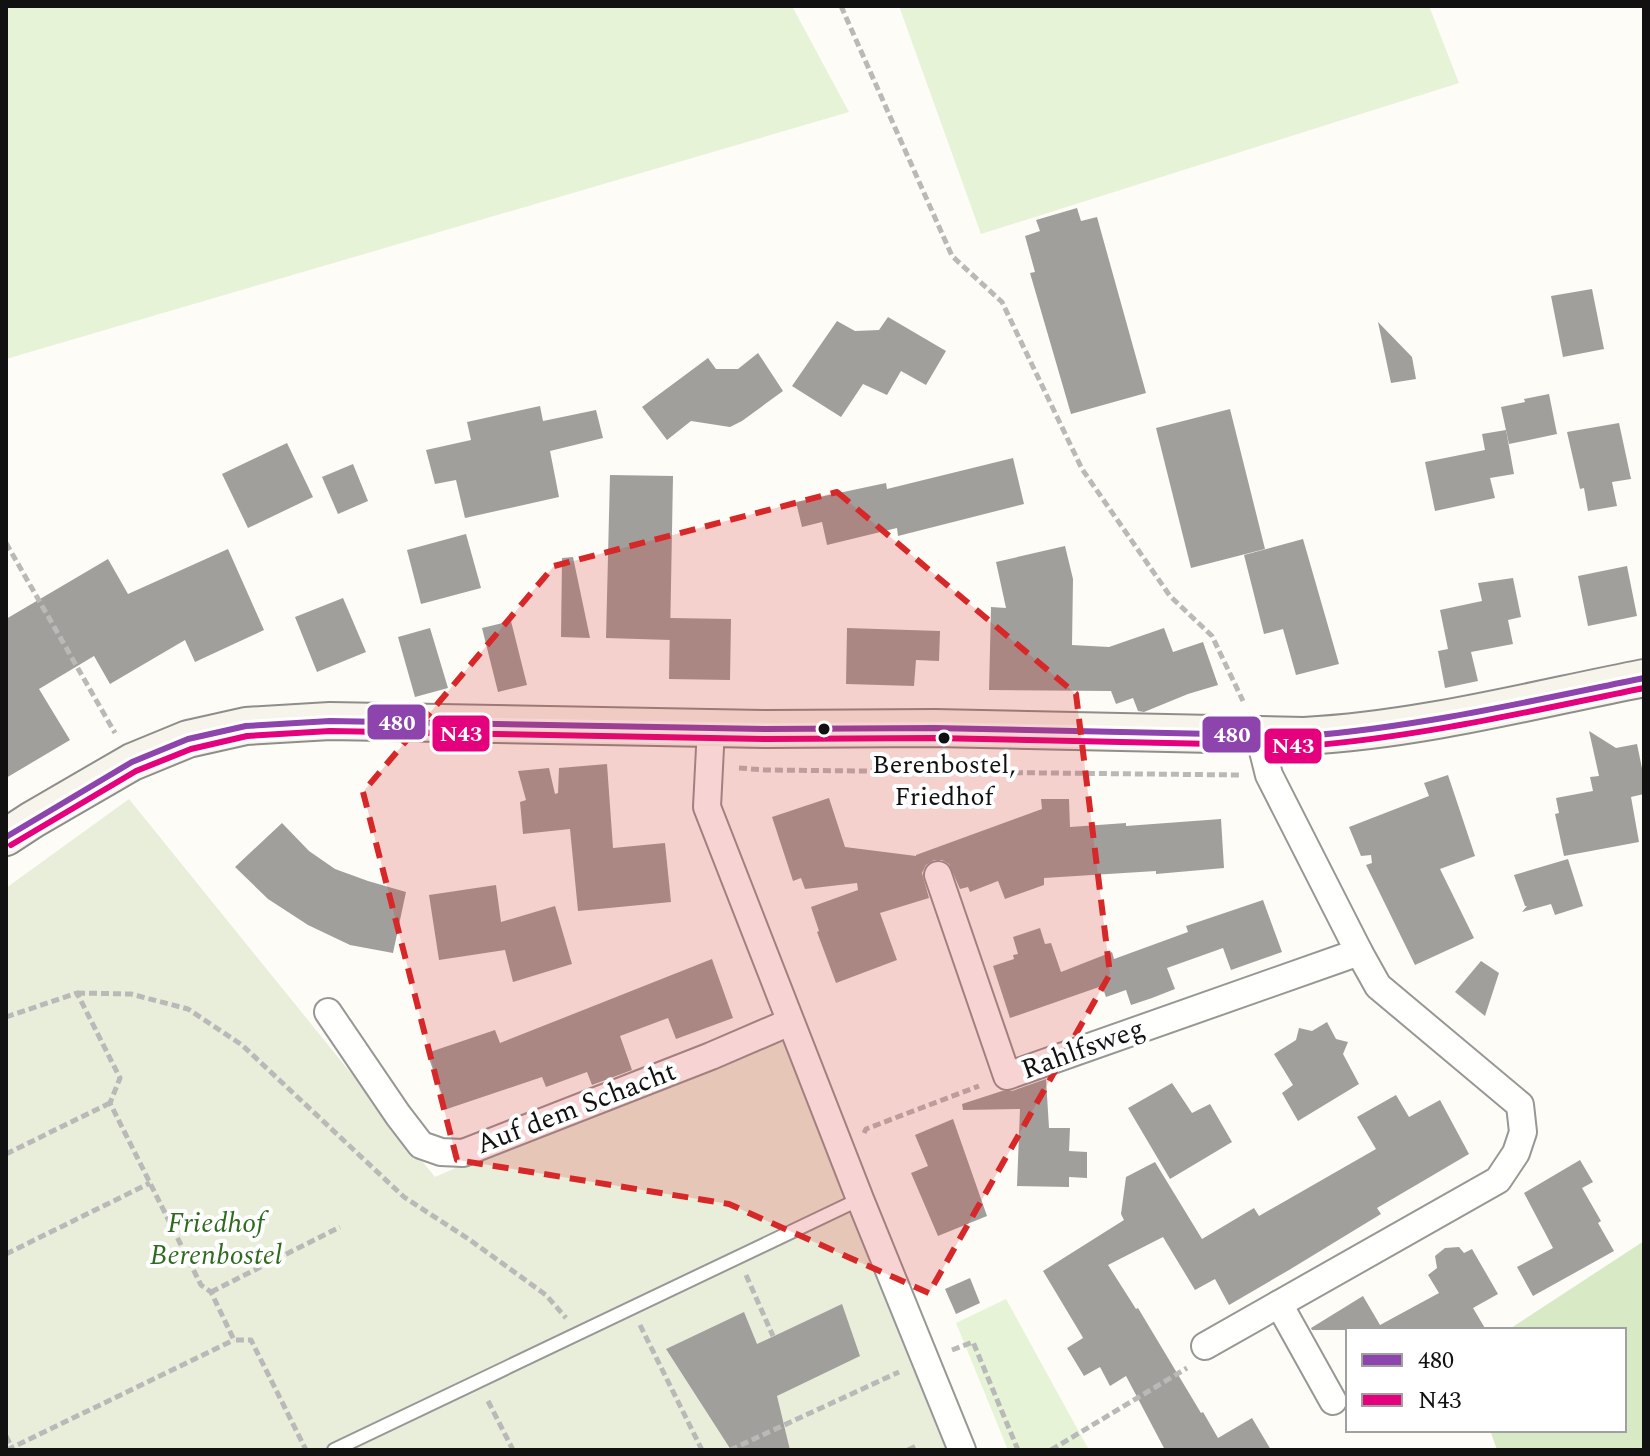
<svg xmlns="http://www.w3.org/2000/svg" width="1650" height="1456" font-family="Spectral,serif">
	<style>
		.green { fill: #e7f3d7 }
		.forest { fill: #d8eac5 }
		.cemetery { fill: #e9eedb }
		.building { fill: #a19f9c }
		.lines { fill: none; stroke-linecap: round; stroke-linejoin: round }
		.lane-casing { stroke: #979795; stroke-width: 16 }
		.street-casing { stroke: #979795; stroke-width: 30 }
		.secondary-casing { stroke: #8e8d8b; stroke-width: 40 }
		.path { stroke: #b9b9b8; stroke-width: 5; stroke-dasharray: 8 4; stroke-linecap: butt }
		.lane { stroke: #fffffe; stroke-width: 12 }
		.street { stroke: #fffffe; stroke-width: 26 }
		.secondary { stroke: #f6f4eb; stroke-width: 36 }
		.bus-1-casing { stroke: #fff; stroke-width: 12 }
		.bus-2-casing { stroke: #fff; stroke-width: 12 }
		.bus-1 { stroke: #8e44ad; stroke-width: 6 }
		.bus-2 { stroke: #e5007d; stroke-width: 6 }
		.marked { fill: #d62828; fill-opacity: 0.2; stroke: #d62828; stroke-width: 6; stroke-dasharray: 16 10; stroke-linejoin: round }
		.bus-dot { fill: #111; stroke: #fff; stroke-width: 3 }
		.labels { text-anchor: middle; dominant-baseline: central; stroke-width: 8; stroke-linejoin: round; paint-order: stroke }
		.bus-label { font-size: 26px; fill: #111; stroke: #fff }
		.street-label { font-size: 28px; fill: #111; stroke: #fff }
		.park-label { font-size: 28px; font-style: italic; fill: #2f6b1f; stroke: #fff }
		.line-badge { stroke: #fff; stroke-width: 3 }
		.badge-label { font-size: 22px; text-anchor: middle; font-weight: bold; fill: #fff }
	</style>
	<rect width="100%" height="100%" fill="#fdfcf7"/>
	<g class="green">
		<polygon points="6,6 792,6 849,112 6,359"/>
		<polygon points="899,6 1429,6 1459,83 981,234"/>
		<polygon points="1006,1299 1089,1450 1008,1450 956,1323"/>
	</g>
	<polygon class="forest" points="1644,1241 1644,1450 1497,1450 1490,1430 1624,1430 1624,1330 1508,1330"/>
	<polygon class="cemetery" points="129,799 435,1177 790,1022 962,1450 6,1450 6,888"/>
	<g class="building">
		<polygon points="1077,208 1081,221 1097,217 1146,393 1071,414 1030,273 1035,272 1025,236 1040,231 1036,220"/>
		<polygon points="1592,289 1604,349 1563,357 1551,296"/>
		<polygon points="888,317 946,351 926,385 901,371 887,395 863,384 841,417 792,386 837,321 855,331 879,330"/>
		<polygon points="1378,322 1412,357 1416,379 1391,383"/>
		<polygon points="758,353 783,391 742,421 730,427 691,421 667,440 642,407 708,358 716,369 738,369"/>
		<polygon points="1549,394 1557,434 1509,444 1501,407 1525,402 1524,399"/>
		<polygon points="540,406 543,421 596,410 603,438 550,451 559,497 465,518 456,480 435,484 426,450 471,440 467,422"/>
		<polygon points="1230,409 1265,549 1191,568 1156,428"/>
		<polygon points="1619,423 1631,479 1612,482 1617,506 1588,511 1584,488 1580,489 1567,432"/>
		<polygon points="1506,430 1514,474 1490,478 1495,498 1435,511 1425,462 1485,450 1482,434"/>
		<polygon points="287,443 313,497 248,528 222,474"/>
		<polygon points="1013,458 1024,504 898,536 897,528 827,545 822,522 802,527 796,502 886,483 887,489"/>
		<polygon points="353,464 368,501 338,514 322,477"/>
		<polygon points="610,475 673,476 670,640 606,638"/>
		<polygon points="466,534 481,588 421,604 407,550"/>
		<polygon points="1303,539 1339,664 1296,675 1283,629 1264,634 1244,555"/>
		<polygon points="1065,546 1073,579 1072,645 1109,647 1164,628 1173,652 1203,642 1218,685 1188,694 1144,712 1138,711 1133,698 1116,704 1111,691 989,690 991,607 1006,608 996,562"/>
		<polygon points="228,549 264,630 195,662 185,640 110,684 94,656 39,689 70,740 6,778 6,619 108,559 128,594"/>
		<polygon points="573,557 590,638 561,637 562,558"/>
		<polygon points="1627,566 1637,616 1588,626 1578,576"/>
		<polygon points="1513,578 1521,617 1508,620 1513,644 1471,652 1478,681 1445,688 1438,651 1448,649 1440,610 1482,601 1478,583"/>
		<polygon points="343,598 366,652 317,672 295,617"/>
		<polygon points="670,618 731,619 730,680 669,679"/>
		<polygon points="511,621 527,685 498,692 482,628"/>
		<polygon points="430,628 448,688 415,697 398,637"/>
		<polygon points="847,628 940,631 939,661 916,660 914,686 846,684"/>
		<polygon points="1589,731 1616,748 1637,744 1644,778 1644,794 1631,797 1639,842 1564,856 1555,814 1559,813 1556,798 1593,791 1590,777 1599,776"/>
		<polygon points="607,764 613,848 665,843 671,902 578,911 570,829 523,834 520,802 526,800 518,771 549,768 555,794 558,793 559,768"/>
		<polygon points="1448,775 1475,856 1440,869 1474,938 1415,965 1366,865 1372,863 1371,855 1361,856 1349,827 1429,796 1424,783"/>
		<polygon points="829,798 845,847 916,856 916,855 1042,809 1041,799 1069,799 1070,827 1126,823 1126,826 1221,819 1224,868 1156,874 1156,871 1044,878 1044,885 1005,899 998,881 970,892 968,887 960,889 949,864 942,860 934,860 926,865 922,873 929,898 880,913 897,960 836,983 817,932 819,931 811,907 858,890 857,883 805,889 801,878 793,881 772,817"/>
		<polygon points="282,823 309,851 335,869 368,881 406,892 393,953 350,945 308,925 268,899 235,867"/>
		<polygon points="1568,859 1583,906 1555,915 1551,904 1522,912 1527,906 1525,906 1514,875"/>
		<polygon points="496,885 501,922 555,906 572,964 513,982 505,950 439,960 429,895"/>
		<polygon points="1263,900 1282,952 1231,970 1223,948 1167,968 1175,989 1152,998 1131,1005 1126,990 1106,997 1102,986 1010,1018 993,966 1014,959 1013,955 1018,954 1013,937 1040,928 1045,944 1051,943 1061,972 1112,952 1114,959 1188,932 1186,926"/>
		<polygon points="712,959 733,1018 676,1039 668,1018 620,1036 632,1070 592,1085 587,1072 546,1087 542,1077 447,1109 427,1053 495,1030 500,1043"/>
		<polygon points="1481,961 1499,973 1485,1016 1455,992"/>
		<polygon points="1327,1022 1336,1039 1348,1042 1343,1054 1359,1084 1298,1121 1282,1093 1293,1085 1274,1054 1296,1040 1299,1028 1312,1031"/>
		<polygon points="1046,1079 1049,1128 1070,1128 1069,1151 1087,1152 1087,1178 1069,1177 1069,1187 1017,1186 1020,1109 963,1110 962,1104 1002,1091 1012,1091"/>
		<polygon points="1172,1083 1192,1113 1210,1104 1232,1142 1170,1179 1128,1108"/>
		<polygon points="1396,1095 1409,1117 1440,1100 1469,1154 1377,1208 1381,1214 1289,1270 1229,1305 1215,1279 1195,1290 1163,1237 1108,1265 1136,1309 1138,1308 1201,1413 1203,1412 1218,1438 1252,1418 1271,1450 1165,1450 1126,1376 1110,1386 1100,1367 1084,1376 1067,1348 1083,1338 1082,1336 1043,1271 1124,1220 1121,1214 1126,1177 1155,1162 1202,1239 1254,1208 1259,1216 1376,1149 1357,1117"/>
		<polygon points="953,1119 987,1216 938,1236 911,1173 928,1166 915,1135"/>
		<polygon points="1580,1160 1593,1182 1582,1188 1601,1221 1598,1223 1614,1251 1533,1296 1517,1267 1553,1248 1524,1193"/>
		<polygon points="1459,1247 1464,1253 1472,1249 1498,1294 1473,1308 1486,1330 1312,1330 1311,1328 1363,1296 1380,1325 1439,1293 1428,1275 1437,1268 1435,1256 1445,1248"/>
		<polygon points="970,1278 980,1303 956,1314 945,1289"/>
		<polygon points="842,1304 860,1356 777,1396 790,1450 731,1450 666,1349 744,1312 757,1344"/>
	</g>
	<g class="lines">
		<defs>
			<polyline id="lane" points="334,1450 860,1199"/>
			<g id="street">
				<polyline points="711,728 707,807 860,1199 962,1450"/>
				<polyline points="1259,735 1269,775 1359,952 1378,986 1520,1105 1523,1132 1516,1153 1498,1180 1279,1304 1333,1401"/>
				<polyline points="938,875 1007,1076 1359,952"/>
				<polyline points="328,1012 398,1115 421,1145 441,1152 463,1153 711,1056 790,1022"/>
				<polyline points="1205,1346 1279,1304"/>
			</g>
			<path id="secondary" d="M6,837L32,820L132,762L188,739L246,726L330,721L767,729L935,728L1304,736C1419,730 1532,700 1644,678"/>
		</defs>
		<use href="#lane" class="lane-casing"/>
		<use href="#street" class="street-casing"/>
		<use href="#secondary" class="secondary-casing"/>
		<g class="path">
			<polyline points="841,6 952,256 1002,302 1082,469 1170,596 1212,636 1243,701"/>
			<polyline points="6,543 115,733"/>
			<polyline points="739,768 765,770 1240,775"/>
			<polyline points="77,993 131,994 188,1009 242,1045 404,1197 470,1240 546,1295 566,1318"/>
			<polyline points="6,1017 77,993 120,1078 110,1103 201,1285 211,1292 234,1340 251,1340 306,1450"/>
			<polyline points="864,1133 866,1129 979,1086"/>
			<polyline points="6,1154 110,1103"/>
			<polyline points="6,1254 150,1183"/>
			<polyline points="746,1275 773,1336"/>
			<polyline points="211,1292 340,1227"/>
			<polyline points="640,1325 702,1450"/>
			<polyline points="952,1350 973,1342 1018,1450"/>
			<polyline points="488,1401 513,1450"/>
			<polyline points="6,1436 12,1448"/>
			<polyline points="7,1450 234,1340"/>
			<polyline points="730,1450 899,1372"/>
			<polyline points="908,1450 916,1446"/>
			<polyline points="1051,1450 1187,1368"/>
		</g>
		<use href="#lane" class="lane"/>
		<use href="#street" class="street"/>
		<use href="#secondary" class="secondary"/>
		<defs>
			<path id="bus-1" d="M6,837L132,762L188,739L246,726L330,721L767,729L935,728L1304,736C1419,727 1531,701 1644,678"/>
			<path id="bus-2" d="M11,845L136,771L191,749L247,736L330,731L767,739L935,738L1305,746C1420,737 1531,711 1644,688"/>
		</defs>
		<use href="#bus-1" class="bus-1-casing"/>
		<use href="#bus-2" class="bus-2-casing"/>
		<use href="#bus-1" class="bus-1"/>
		<use href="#bus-2" class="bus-2"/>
	</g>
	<path class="marked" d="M837,492L1076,694L1110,974L929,1293L729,1204L457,1160L363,792L554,566Z"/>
	<g class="bus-dot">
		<circle cx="824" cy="729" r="7"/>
		<circle cx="944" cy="738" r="7"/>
	</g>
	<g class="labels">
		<g class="bus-label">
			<text x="944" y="765">Berenbostel,<tspan x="944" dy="32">Friedhof</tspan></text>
		</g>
		<g class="street-label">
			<text transform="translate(1083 1049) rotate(-20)">Rahlfsweg</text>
			<text transform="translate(576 1108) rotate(-21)">Auf dem Schacht</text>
		</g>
		<g class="park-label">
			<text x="216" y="1223">Friedhof<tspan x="216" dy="32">Berenbostel</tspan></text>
		</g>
	</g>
	<g class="line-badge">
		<rect x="366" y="703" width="61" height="38" rx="8" fill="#8e44ad"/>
		<rect x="431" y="714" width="60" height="39" rx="8" fill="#e5007d"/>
		<rect x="1201" y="715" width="61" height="39" rx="8" fill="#8e44ad"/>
		<rect x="1263" y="727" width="60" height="38" rx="8" fill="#e5007d"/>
	</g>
	<g class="badge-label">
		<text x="397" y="730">480</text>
		<text x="461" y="741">N43</text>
		<text x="1232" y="742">480</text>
		<text x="1293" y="753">N43</text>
	</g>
	<rect width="1650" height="1456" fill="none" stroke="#111111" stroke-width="16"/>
	<rect x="1346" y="1328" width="280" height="104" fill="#ffffff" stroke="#a0a0a0" stroke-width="2"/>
	<rect x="1362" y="1354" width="40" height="12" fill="#8e44ad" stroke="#a0a0a0" stroke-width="2"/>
	<text x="1418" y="1368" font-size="24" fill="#111111">480</text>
	<rect x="1362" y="1394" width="40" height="12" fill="#e5007d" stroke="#a0a0a0" stroke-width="2"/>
	<text x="1418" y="1408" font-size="24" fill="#111111">N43</text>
</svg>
